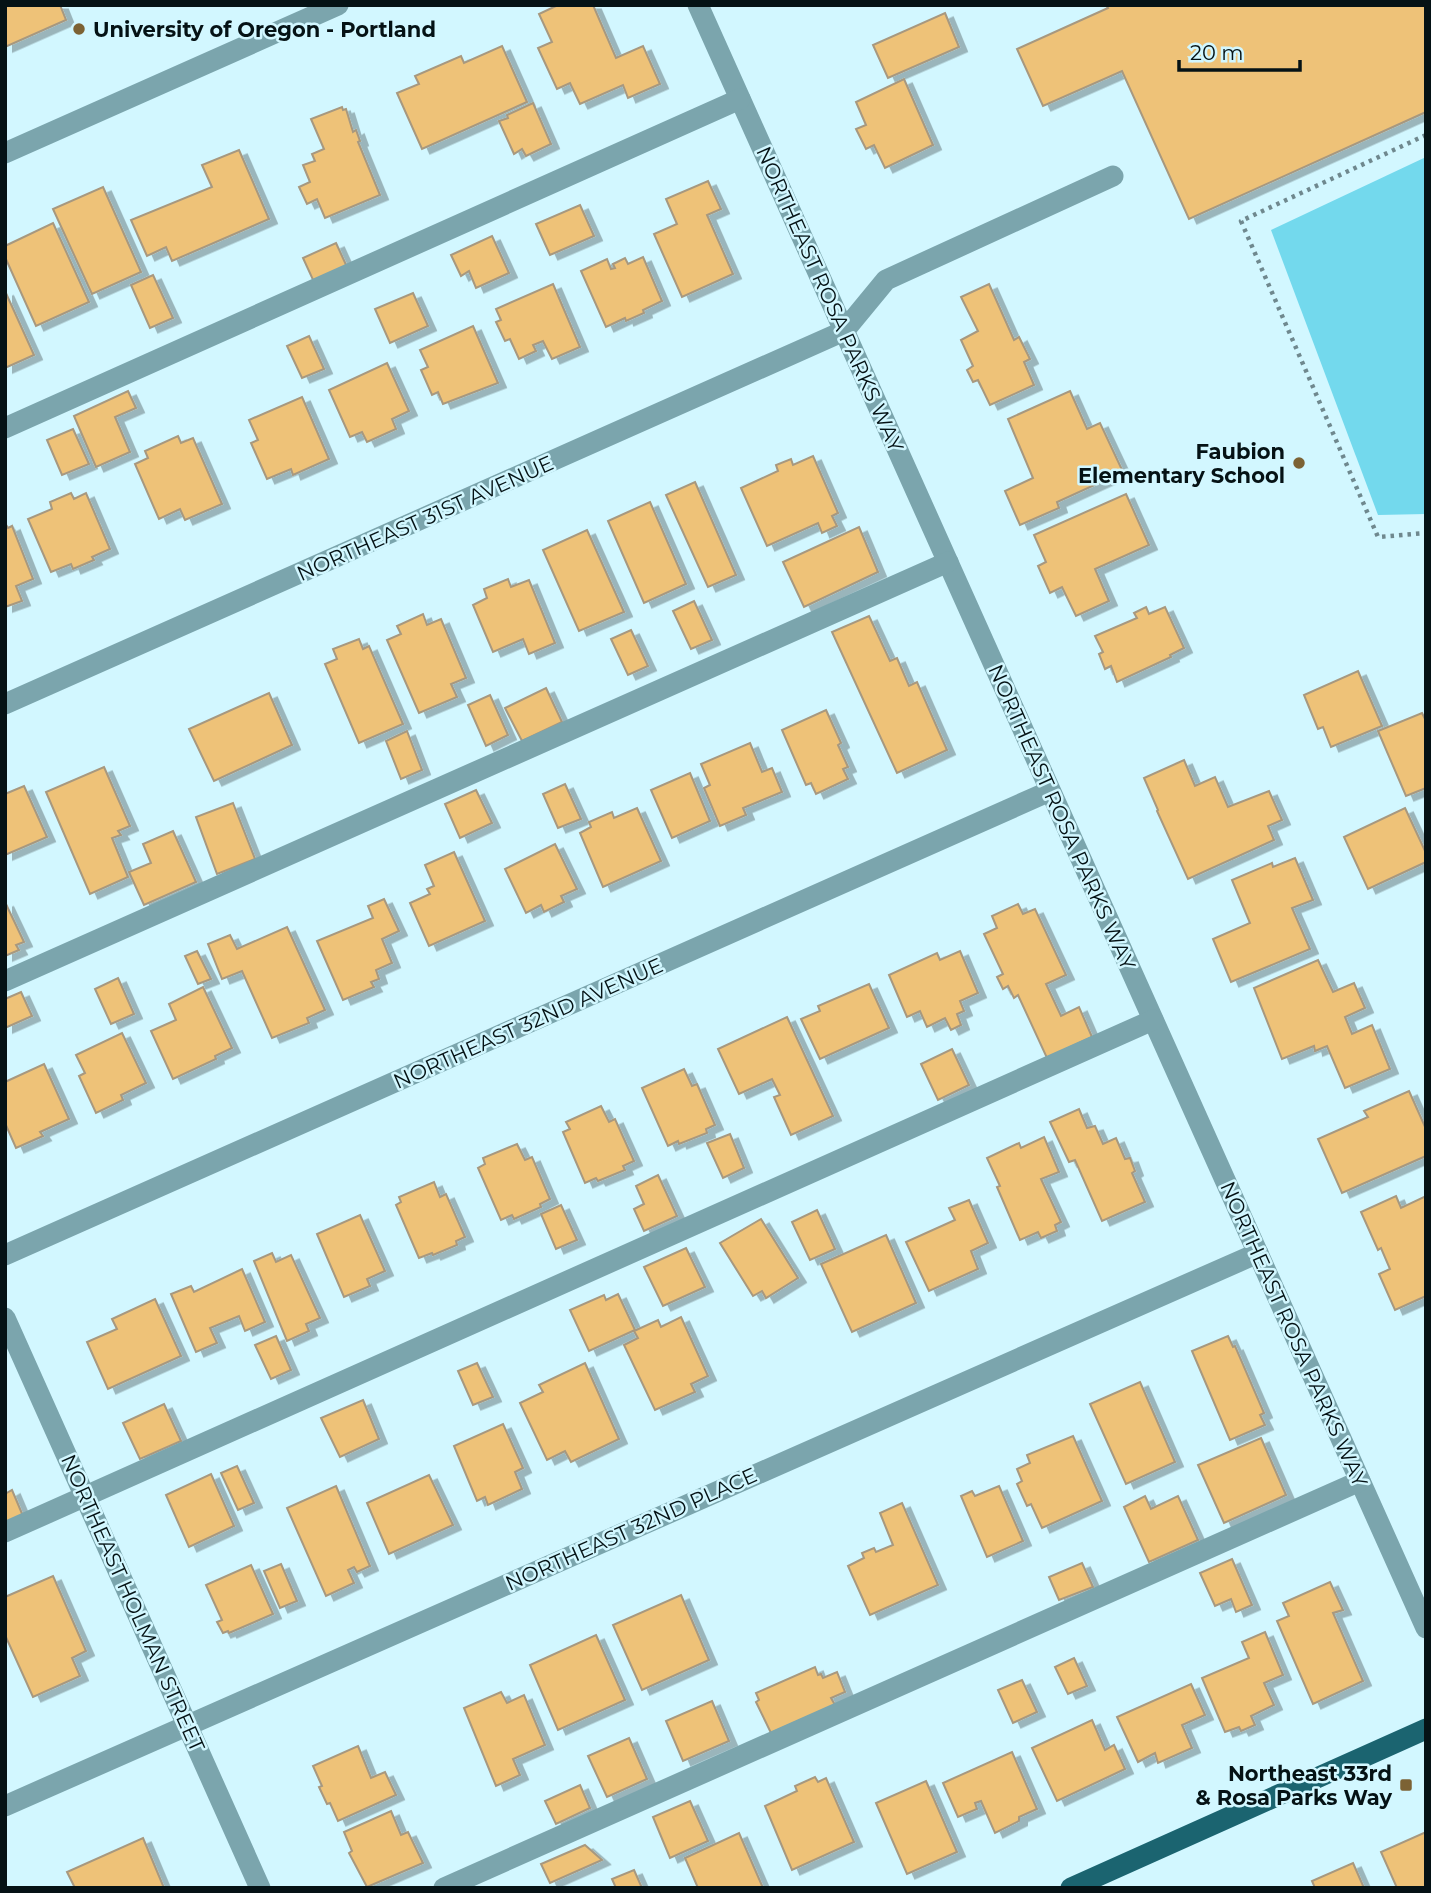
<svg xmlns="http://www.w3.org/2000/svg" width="1431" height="1893" font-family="Montserrat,sans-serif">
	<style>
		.green { fill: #73d9ed }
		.building { fill: #eec278; stroke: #a7987f; stroke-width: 2; filter: url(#shadow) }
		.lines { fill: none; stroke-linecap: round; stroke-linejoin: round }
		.path { stroke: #6f888e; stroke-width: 4.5; stroke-dasharray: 3.5 5; stroke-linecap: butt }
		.minor { stroke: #7ba5ad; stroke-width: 21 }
		.major { stroke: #1b6470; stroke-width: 21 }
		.poi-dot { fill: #7c6234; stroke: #d2f7ff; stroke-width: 2.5 }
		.labels { text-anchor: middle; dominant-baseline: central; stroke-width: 5; stroke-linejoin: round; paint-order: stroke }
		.poi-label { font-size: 21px; font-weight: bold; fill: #051215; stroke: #d2f7ff; text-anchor: end }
		.street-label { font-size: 21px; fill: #051215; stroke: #d2f7ff }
	</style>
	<defs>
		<filter id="shadow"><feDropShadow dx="8" dy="4.5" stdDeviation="0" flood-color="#0004"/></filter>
	</defs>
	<rect width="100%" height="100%" fill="#d2f7ff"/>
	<polygon class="green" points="1426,157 1426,514 1378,515 1271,230"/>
	<g class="building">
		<polygon points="5,5 60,5 66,20 5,47"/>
		<polygon points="558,5 593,5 616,58 643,46 660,84 628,98 623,85 580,104 570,83 557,89 538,48 552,42 539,14"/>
		<polygon points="1106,5 1426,5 1426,112 1189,219 1122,71 1043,106 1017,49 1108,8"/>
		<polygon points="945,13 959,47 888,78 873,45"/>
		<polygon points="502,46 527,102 422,149 397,93 419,84 415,76 461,56 464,63"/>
		<polygon points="904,79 933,145 885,168 874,145 866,149 856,129 866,125 856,102"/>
		<polygon points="533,103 551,144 526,156 522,149 514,154 499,121 508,118 507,115"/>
		<polygon points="342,107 343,110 346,109 353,132 356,130 360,141 358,142 380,195 325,218 317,199 307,204 299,187 310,182 303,165 315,161 312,154 324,149 311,119"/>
		<polygon points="239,150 269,219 172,261 166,247 147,256 131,220 212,187 202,165"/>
		<polygon points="708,181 721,209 707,215 733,274 682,297 654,234 677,224 666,199"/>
		<polygon points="103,187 141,272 92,294 53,209"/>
		<polygon points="580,205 594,236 550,255 536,224"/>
		<polygon points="53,223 89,302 36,326 5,257 5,246"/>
		<polygon points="492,236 509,273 476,288 469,271 461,276 451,255"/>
		<polygon points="336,243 347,267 314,282 303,258"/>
		<polygon points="643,257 662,301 643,310 644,313 626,321 625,318 606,327 581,271 607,259 611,269 615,268 613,264 625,258 628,264"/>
		<polygon points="153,275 173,318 150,328 131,285"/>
		<polygon points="553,284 580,347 552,359 543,341 533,345 536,351 519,359 510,339 505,341 496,322 501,320 496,309"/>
		<polygon points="989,284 1014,340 1019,337 1030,359 1024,362 1034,385 990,405 978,380 973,382 967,370 973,366 961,340 978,331 961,297"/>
		<polygon points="5,291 34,355 5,368"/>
		<polygon points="413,293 428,326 390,343 375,309"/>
		<polygon points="473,326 498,383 443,404 438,392 432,395 421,370 428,367 420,350"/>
		<polygon points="309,336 324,369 302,378 287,346"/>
		<polygon points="387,363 409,411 392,419 396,429 367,442 362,432 350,437 329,390"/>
		<polygon points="128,391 136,408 115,417 130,452 96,467 74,416"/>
		<polygon points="1070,391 1087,429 1100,423 1123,472 1057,502 1059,508 1020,525 1005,491 1033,478 1008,419"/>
		<polygon points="302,397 329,459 293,475 291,469 267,479 251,443 258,440 249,420"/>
		<polygon points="73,429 89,464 62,475 47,440"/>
		<polygon points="178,436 181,443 193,438 222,504 185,520 180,509 159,519 135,464 148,458 145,451"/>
		<polygon points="813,456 838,513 832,516 837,526 822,533 818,523 767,546 741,488 778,471 776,465 791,459 793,465"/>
		<polygon points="695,482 736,575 708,587 666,495"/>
		<polygon points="71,493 74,499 86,493 110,549 92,557 94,560 73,569 71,564 51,572 28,519 52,509 50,502"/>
		<polygon points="1126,494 1149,545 1095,569 1109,601 1076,616 1062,587 1050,593 1038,566 1046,562 1034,535"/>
		<polygon points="650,502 686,584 644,603 608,521"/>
		<polygon points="5,523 8,528 12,526 33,579 16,586 22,601 5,607"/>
		<polygon points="859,527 878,572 804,607 783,562"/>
		<polygon points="587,530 624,612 579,631 543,550"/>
		<polygon points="508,579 511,587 529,580 555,643 529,654 523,639 493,652 473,605 487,598 484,589"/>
		<polygon points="694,601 712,640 691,649 673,611"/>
		<polygon points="1146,607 1149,614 1165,607 1184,648 1170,655 1171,657 1117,682 1111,666 1105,669 1099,654 1103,652 1095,636 1137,618 1134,613"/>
		<polygon points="423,614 427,625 441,619 466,678 451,684 457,697 419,713 387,640 401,634 397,626"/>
		<polygon points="869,616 890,661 897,658 909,686 917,682 947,750 897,773 832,632"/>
		<polygon points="631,630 648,666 628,675 611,639"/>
		<polygon points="359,639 363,649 369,646 403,724 359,743 325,664 337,659 333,649"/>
		<polygon points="1358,671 1382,726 1331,747 1323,727 1318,729 1304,695"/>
		<polygon points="546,688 562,722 522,741 505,708"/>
		<polygon points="269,693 292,745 214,781 189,729"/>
		<polygon points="490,695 508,735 486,746 468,705"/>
		<polygon points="826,710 841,743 838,745 848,767 843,769 848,779 816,794 811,783 806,785 782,730"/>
		<polygon points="1422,713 1426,721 1426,788 1406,796 1378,731"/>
		<polygon points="407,731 422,770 401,779 386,741"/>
		<polygon points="750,743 762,772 772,768 782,792 743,808 746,815 720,826 704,788 710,785 701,764"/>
		<polygon points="1184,760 1195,786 1215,777 1228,807 1269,791 1282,820 1268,826 1274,840 1188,879 1157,811 1158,810 1144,778"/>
		<polygon points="104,767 130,826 118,831 121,835 112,838 128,877 90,894 46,792"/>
		<polygon points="690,773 710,821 672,838 651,790"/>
		<polygon points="565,784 581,819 558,828 543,794"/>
		<polygon points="24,786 47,837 5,855 5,794"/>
		<polygon points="476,790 492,823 460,838 445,804"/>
		<polygon points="233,803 255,859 217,874 196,817"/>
		<polygon points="637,808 661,861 603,887 580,833 591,827 589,822 612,812 614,818"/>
		<polygon points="1405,808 1426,853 1426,862 1368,889 1344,837"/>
		<polygon points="173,831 196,882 144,905 129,872 151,863 143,844"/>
		<polygon points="555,844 577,889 561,896 564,902 544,912 541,905 526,913 505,869"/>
		<polygon points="454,852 485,921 429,946 410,903 430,894 427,889 434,886 425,865"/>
		<polygon points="1295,858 1313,900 1292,908 1310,949 1231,982 1213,939 1250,923 1232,880 1272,863 1273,867"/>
		<polygon points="384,899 399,931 382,939 392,963 376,970 379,979 371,982 374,987 343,1000 317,941 373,918 368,906"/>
		<polygon points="5,902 24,942 16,945 19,950 5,956"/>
		<polygon points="1018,904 1023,914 1035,909 1066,975 1046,984 1061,1016 1079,1007 1092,1037 1047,1058 1018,995 1014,998 1008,986 1003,989 997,977 1003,974 984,934 997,928 992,916"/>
		<polygon points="287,927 325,1010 307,1018 309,1023 272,1038 242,971 222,979 208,944 230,935 237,949"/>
		<polygon points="197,951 211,979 198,984 185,956"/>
		<polygon points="960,951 978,993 960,1001 964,1011 957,1014 961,1025 951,1030 945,1018 927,1027 920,1011 907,1017 889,975 937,953 940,960"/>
		<polygon points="1318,960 1333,992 1354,983 1365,1008 1345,1017 1352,1034 1372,1025 1390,1069 1345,1088 1327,1046 1315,1051 1314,1046 1282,1059 1254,988"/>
		<polygon points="118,978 134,1014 111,1024 95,989"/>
		<polygon points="869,984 889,1028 820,1059 801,1019 820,1011 818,1006"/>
		<polygon points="203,987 232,1048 215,1056 216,1059 173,1079 151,1031 176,1020 169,1004"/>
		<polygon points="21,992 32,1016 5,1028 5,999"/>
		<polygon points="787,1017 833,1116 791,1135 774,1097 780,1095 772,1079 739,1094 718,1049"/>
		<polygon points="122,1033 146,1083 121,1095 123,1100 96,1113 79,1076 85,1073 76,1055"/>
		<polygon points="952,1049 969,1085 938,1100 921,1064"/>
		<polygon points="44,1064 69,1119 40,1132 43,1136 16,1148 5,1123 5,1082"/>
		<polygon points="684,1069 692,1086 697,1084 715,1125 706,1129 707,1133 679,1144 678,1141 668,1146 642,1088"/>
		<polygon points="1409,1091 1426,1129 1426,1156 1342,1193 1318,1139 1368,1117 1364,1111"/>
		<polygon points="601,1106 609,1122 615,1119 634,1161 623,1166 625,1170 598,1181 596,1178 585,1183 563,1132 570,1129 566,1122"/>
		<polygon points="1079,1109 1087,1128 1095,1126 1103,1144 1116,1138 1125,1159 1130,1158 1135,1171 1132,1173 1145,1202 1102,1221 1075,1160 1069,1162 1050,1122"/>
		<polygon points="730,1134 744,1168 723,1178 707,1143"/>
		<polygon points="1044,1137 1059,1172 1041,1179 1061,1222 1055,1225 1057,1231 1041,1238 1038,1232 1020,1240 997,1187 1000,1186 987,1158 1019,1143 1021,1148"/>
		<polygon points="517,1144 525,1160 532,1157 550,1199 540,1204 541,1207 514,1219 512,1215 501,1220 478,1168 485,1164 483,1158"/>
		<polygon points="658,1175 677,1216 644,1231 634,1209 644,1204 636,1186"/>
		<polygon points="434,1182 440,1197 446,1194 465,1237 456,1241 457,1245 433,1255 432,1253 419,1258 396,1205 401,1202 399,1197"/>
		<polygon points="1396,1196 1401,1208 1426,1196 1426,1296 1395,1310 1379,1274 1390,1269 1381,1248 1378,1250 1361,1212"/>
		<polygon points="969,1200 988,1243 971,1251 978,1269 929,1291 906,1242 955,1220 949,1208"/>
		<polygon points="561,1205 577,1240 556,1249 541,1214"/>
		<polygon points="817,1210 835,1249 810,1260 792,1222"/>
		<polygon points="360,1215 385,1271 367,1279 370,1286 344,1297 317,1234"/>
		<polygon points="761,1219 798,1278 766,1298 762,1291 753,1296 720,1243"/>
		<polygon points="886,1235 916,1303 852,1332 821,1264"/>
		<polygon points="686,1248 705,1287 663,1306 644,1267"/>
		<polygon points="272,1253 276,1262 291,1255 320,1318 306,1324 309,1331 287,1341 254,1261"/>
		<polygon points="242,1269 265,1322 245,1331 239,1316 210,1328 217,1343 196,1352 171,1294 191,1286 194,1292"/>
		<polygon points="618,1294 635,1330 589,1351 570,1310 604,1295 606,1300"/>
		<polygon points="155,1299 181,1356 108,1389 87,1342 117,1329 112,1319"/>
		<polygon points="681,1317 708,1376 691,1384 695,1392 655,1410 624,1345 638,1338 634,1331 658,1320 661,1327"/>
		<polygon points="276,1336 291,1370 271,1379 255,1345"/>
		<polygon points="1228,1336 1233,1347 1235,1346 1264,1413 1260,1415 1265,1425 1230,1440 1192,1351"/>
		<polygon points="477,1363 493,1397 473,1405 458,1371"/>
		<polygon points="585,1363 619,1439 571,1462 565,1451 547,1460 520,1403 543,1392 539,1385"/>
		<polygon points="1140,1382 1175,1462 1126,1484 1090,1404"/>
		<polygon points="363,1400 379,1439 340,1457 321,1418"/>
		<polygon points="164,1404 181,1441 140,1459 123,1423"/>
		<polygon points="503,1424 523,1468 515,1472 522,1489 488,1505 485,1497 477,1501 454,1446"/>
		<polygon points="1073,1436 1102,1501 1042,1528 1031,1504 1027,1506 1017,1484 1022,1481 1017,1469 1030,1463 1027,1455"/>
		<polygon points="1261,1438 1286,1495 1224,1523 1198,1465"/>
		<polygon points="237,1466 254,1503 238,1510 221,1473"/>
		<polygon points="211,1474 234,1526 189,1547 166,1495"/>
		<polygon points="429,1475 453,1525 389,1554 367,1503"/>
		<polygon points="336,1486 370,1566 357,1572 354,1567 348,1570 354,1583 326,1596 287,1508"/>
		<polygon points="999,1486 1023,1541 987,1557 961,1496 972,1491 975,1496"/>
		<polygon points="12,1490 23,1516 5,1524 5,1494"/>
		<polygon points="1145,1496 1151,1509 1178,1496 1198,1540 1149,1562 1124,1507"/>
		<polygon points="902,1503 938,1585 870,1615 848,1566 864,1558 862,1553 874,1548 876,1552 893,1545 880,1513"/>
		<polygon points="1232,1559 1252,1605 1236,1612 1231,1599 1215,1606 1200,1573"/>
		<polygon points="1082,1563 1093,1587 1059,1600 1049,1577"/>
		<polygon points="281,1564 297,1601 280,1608 264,1571"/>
		<polygon points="251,1565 273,1614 229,1633 228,1631 223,1633 217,1622 222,1620 206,1585"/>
		<polygon points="53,1576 86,1651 72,1658 80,1676 33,1697 5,1635 5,1597"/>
		<polygon points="1330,1582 1343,1610 1333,1613 1363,1681 1313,1704 1277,1621 1289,1616 1283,1603"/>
		<polygon points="681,1595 709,1660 642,1690 613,1625"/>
		<polygon points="1265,1632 1283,1675 1264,1683 1274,1705 1251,1716 1255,1725 1241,1731 1239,1727 1225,1732 1202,1678 1249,1658 1242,1642"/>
		<polygon points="596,1635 625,1700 558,1730 530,1665"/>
		<polygon points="1074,1658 1087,1686 1068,1694 1055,1667"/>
		<polygon points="815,1667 818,1675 821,1674 823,1678 837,1672 845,1692 831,1698 835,1705 771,1733 756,1702 759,1700 756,1693"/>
		<polygon points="1022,1680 1037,1712 1013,1723 998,1690"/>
		<polygon points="1191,1684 1205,1715 1182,1725 1192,1748 1158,1763 1155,1753 1138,1762 1117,1717"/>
		<polygon points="501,1692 507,1703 524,1695 545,1745 513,1759 520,1775 496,1786 464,1708"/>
		<polygon points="712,1701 729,1741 683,1761 666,1721"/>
		<polygon points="1092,1720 1105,1750 1114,1745 1125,1769 1057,1801 1032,1748"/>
		<polygon points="629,1738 647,1779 607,1797 588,1756"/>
		<polygon points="358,1746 371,1778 385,1772 396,1795 338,1821 330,1803 327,1804 319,1787 322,1786 313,1766"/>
		<polygon points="1012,1752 1037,1809 1019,1817 1019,1821 995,1833 981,1801 975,1803 977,1809 958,1817 943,1783"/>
		<polygon points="815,1777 818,1782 826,1778 854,1842 792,1870 765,1806 797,1791 795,1786"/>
		<polygon points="926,1781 957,1852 907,1874 876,1803"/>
		<polygon points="580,1785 590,1808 556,1824 545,1801"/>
		<polygon points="690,1801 708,1841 670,1858 653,1817"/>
		<polygon points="391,1811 401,1835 408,1832 423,1863 367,1887 349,1853 352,1851 344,1832"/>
		<polygon points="1426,1832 1426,1888 1397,1888 1381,1852"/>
		<polygon points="739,1833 763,1888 698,1888 685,1858"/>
		<polygon points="143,1838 164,1888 75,1888 67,1872"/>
		<polygon points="585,1845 602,1860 550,1883 541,1864"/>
		<polygon points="1353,1863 1364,1888 1315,1888 1312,1881"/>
		<polygon points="634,1870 642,1888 616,1888 612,1879"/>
	</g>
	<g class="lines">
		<polyline class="path" points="1426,135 1241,221 1378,537 1426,533"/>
		<g class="minor">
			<polyline points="698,5 1426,1628"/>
			<polyline points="5,153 338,5"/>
			<polyline points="5,428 740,99"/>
			<polyline points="5,704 844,331 886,280 1113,176"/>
			<polyline points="5,981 948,562"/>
			<polyline points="5,1255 1050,791"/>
			<polyline points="5,1318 260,1888"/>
			<polyline points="5,1532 1153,1020"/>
			<polyline points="5,1806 1258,1253"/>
			<polyline points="444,1888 1360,1481"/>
		</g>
		<polyline class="major" points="1071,1888 1426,1729"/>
	</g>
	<g class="poi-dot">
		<circle cx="79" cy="29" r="7"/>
		<circle cx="1299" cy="463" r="7"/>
		<rect x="1399" y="1778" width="14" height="14" rx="3.5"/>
	</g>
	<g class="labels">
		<g class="poi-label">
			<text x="93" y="29" text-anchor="start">University of Oregon - Portland</text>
			<text x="1285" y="451">Faubion<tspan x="1285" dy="24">Elementary School</tspan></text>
			<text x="1392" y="1773">Northeast 33rd<tspan x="1392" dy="24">&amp; Rosa Parks Way</tspan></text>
		</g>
		<g class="street-label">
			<text transform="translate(830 299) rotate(66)">NORTHEAST ROSA PARKS WAY</text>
			<text transform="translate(425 518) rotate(-24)">NORTHEAST 31ST AVENUE</text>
			<text transform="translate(1062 817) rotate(66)">NORTHEAST ROSA PARKS WAY</text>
			<text transform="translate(528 1023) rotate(-24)">NORTHEAST 32ND AVENUE</text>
			<text transform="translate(1294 1334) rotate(66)">NORTHEAST ROSA PARKS WAY</text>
			<text transform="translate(631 1529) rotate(-24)">NORTHEAST 32ND PLACE</text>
			<text transform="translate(133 1603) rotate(66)">NORTHEAST HOLMAN STREET</text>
		</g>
	</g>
	<rect width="1431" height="1893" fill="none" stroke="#051215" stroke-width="14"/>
	<path d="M1179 60v10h121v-10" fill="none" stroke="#051215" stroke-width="3.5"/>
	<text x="1190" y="60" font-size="21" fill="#051215" stroke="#d2f7ff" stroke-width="5" paint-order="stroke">20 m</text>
</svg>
